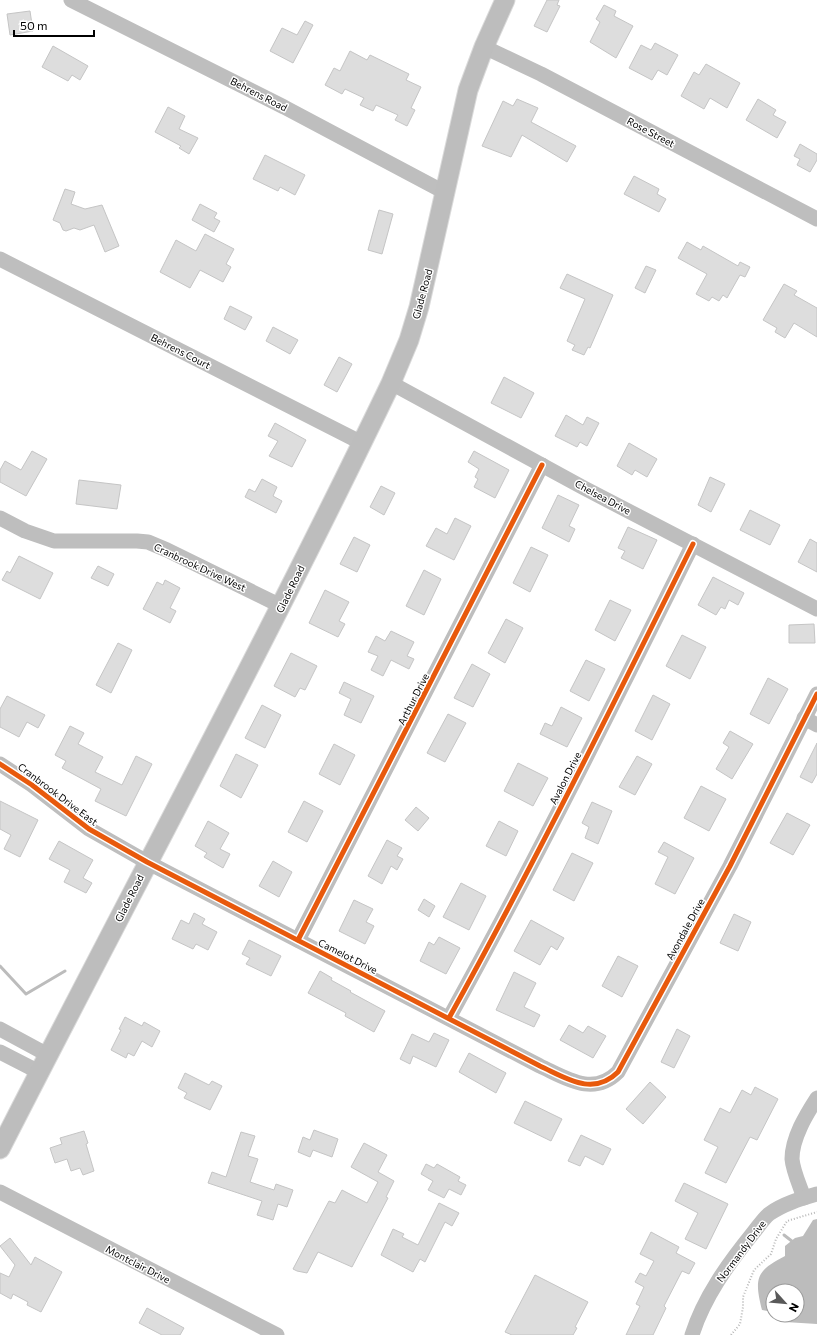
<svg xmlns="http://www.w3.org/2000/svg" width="817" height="1335" font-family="Commissioner,sans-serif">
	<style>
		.water { fill: #bcbcbc }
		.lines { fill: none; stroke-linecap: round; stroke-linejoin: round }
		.stream { stroke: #bcbcbc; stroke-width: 3 }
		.building { fill: #ddd; stroke: #c5c5c5 }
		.major-casing { stroke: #dbdbdb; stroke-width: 21 }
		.path { stroke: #b8b8b8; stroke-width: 2; stroke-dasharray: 1 2; stroke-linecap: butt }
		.minor { stroke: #bebebe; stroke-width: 15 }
		.major { stroke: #bdbdbd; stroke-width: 19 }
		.cycleway-casing { stroke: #fff; stroke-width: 8 }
		.cycleway { stroke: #e8590c; stroke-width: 5 }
		.labels { text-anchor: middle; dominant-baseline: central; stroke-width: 3; stroke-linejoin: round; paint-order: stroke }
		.street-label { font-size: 10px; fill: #000; stroke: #fff }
	</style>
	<rect width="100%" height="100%" fill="#fff"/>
	<path class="water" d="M817,1219V1324L785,1322L776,1315H797V1291H773V1312L762,1310C754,1278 756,1271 785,1256V1246L795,1238L803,1236L813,1220Z"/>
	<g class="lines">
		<g class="stream">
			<polyline points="0,966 26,994 65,971"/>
			<polyline points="784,1235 793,1242"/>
		</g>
	</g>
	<g class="building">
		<polygon points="547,0 559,0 557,5 560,6 547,32 534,26"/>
		<polygon points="604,5 616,11 614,16 633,26 616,58 590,42 600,22 596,19"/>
		<polygon points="30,11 33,31 10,35 7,14"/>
		<polygon points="305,21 313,25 293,63 270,51 282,28 297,35"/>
		<polygon points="655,43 678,55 667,75 658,70 652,80 629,68 641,45 651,50"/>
		<polygon points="53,46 88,66 80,80 72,75 68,81 42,67"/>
		<polygon points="350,51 367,60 370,55 409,74 406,80 421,87 411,108 415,110 407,126 395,120 398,115 376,105 373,111 360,105 364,98 345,89 342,94 325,85 334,68 340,71"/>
		<polygon points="706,64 740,83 727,108 710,98 704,109 681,96 694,72 699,75"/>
		<polygon points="517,99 538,108 531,122 576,146 567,162 522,135 511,157 482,146 503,101 513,106"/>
		<polygon points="758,99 776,110 773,115 786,122 777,138 746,120"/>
		<polygon points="168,107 185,116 179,129 198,138 189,154 179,148 181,146 155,132"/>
		<polygon points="800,144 817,154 817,160 810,172 797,165 800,159 794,156"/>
		<polygon points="265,155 305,175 295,195 280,187 278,191 253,179"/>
		<polygon points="634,176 659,189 657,194 666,199 659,212 624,194"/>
		<polygon points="65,189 75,192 71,204 85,209 102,205 119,246 105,252 94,225 80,230 74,228 66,231 63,230 60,223 53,220"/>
		<polygon points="200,204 217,213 214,218 220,221 214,232 192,220"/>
		<polygon points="379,210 393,214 382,254 368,250"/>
		<polygon points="205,234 234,249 226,264 231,267 223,282 200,270 190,288 160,272 176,240 196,251"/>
		<polygon points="687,242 701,250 703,246 738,266 740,262 750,267 745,277 740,275 727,298 723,295 719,301 712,297 709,301 696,294 707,274 678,258"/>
		<polygon points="646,266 656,270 645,293 635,288"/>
		<polygon points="567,274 613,295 590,348 588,347 584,355 572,350 575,345 567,341 585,299 560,288"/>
		<polygon points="784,284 797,291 794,295 817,308 817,337 794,323 785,338 775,332 777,328 763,320"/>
		<polygon points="230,306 252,317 245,330 224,319"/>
		<polygon points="273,327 298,340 290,354 266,341"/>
		<polygon points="339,357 352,364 337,392 324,385"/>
		<polygon points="504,377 534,393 521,418 491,403"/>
		<polygon points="566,415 583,425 587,417 599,423 587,446 580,442 577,447 555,436"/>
		<polygon points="275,423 306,440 292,467 269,456 278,441 268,436"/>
		<polygon points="629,443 657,459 647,477 635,470 632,475 617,466"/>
		<polygon points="32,451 47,459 26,496 0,482 0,470 5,461 21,470"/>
		<polygon points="474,451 509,470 495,498 474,487 478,479 475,477 479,469 468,462"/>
		<polygon points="710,477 725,484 711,512 698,505"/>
		<polygon points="262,479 277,487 273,496 282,501 276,513 245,497 249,489 255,492"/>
		<polygon points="79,480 121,485 117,509 76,504"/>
		<polygon points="381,486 395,493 384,515 370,507"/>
		<polygon points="558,495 579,505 569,526 575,529 569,542 542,528"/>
		<polygon points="750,510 780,525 770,545 740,530"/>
		<polygon points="455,518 471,526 454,560 426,546 436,528 447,534"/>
		<polygon points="628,527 657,540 643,569 621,558 625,551 618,548"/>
		<polygon points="354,537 370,545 357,572 340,564"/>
		<polygon points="810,539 817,543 817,572 798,562"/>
		<polygon points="531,547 548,555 530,592 513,583"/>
		<polygon points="19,556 53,573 40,599 2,580 7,571 10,573"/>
		<polygon points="98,566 114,574 108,586 91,578"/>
		<polygon points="424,570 441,579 424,615 406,606"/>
		<polygon points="713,577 744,593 738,605 729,600 725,609 721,607 716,615 698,605"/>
		<polygon points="165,580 180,588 170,608 176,611 170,623 143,609 157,582 163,585"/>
		<polygon points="325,590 349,602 339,621 345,624 338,637 309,623"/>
		<polygon points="610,600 631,610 615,641 595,630"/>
		<polygon points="506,619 523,628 505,663 488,653"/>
		<polygon points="814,624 815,643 789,643 789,625"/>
		<polygon points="391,631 414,642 407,656 414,659 409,669 391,660 383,676 371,670 378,656 368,652 376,636 385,641"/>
		<polygon points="682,635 706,647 690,679 666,666"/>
		<polygon points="118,643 132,650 111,693 96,685"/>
		<polygon points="291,653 317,666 305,690 300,688 295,697 274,686"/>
		<polygon points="586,660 605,669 589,701 570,691"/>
		<polygon points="472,664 490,674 473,707 454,698"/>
		<polygon points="768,678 788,689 769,724 750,714"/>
		<polygon points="344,682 374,696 361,723 344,715 351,699 339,693"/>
		<polygon points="653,695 670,704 652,740 635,731"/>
		<polygon points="7,696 45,715 38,728 27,722 19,737 0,727 0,709"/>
		<polygon points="262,705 281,715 265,748 245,738"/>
		<polygon points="561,707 582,718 567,747 540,734 545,723 552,726"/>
		<polygon points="448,714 466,723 445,762 427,753"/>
		<polygon points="70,726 84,733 78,744 103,757 95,772 122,785 136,756 152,764 126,816 95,801 101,789 62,768 66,761 55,755"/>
		<polygon points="730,731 753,744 732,779 716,769 729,747 723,743"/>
		<polygon points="817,743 817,774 812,783 800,777"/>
		<polygon points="334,744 355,755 340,785 319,774"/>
		<polygon points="236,754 258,765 241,798 220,786"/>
		<polygon points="637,756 652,764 635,795 619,787"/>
		<polygon points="518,763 548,778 533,806 504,791"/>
		<polygon points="701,786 726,799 709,831 684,818"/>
		<polygon points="0,801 38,820 20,857 4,849 11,835 0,829"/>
		<polygon points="304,801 323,811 307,842 288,832"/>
		<polygon points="592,802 612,811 598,844 585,838 589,827 582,823"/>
		<polygon points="416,807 429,818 418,831 405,820"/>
		<polygon points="787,813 810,825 793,855 770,843"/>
		<polygon points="208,821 229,833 220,849 230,854 223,868 204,857 207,853 195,846"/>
		<polygon points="499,821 518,831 506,856 486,846"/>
		<polygon points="387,840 402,848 397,856 403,859 397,870 391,866 382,884 368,876"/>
		<polygon points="59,841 93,860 83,878 92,883 86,893 64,882 70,870 49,859"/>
		<polygon points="664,842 694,858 675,894 655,884 668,857 658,852"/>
		<polygon points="572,853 593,863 574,901 553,890"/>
		<polygon points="273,861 292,872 279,897 259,886"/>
		<polygon points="461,883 486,896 469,930 443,917"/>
		<polygon points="424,899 435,906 429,917 418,910"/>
		<polygon points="354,900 373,909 366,922 374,926 365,944 339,931"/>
		<polygon points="194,913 205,919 202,924 217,932 208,950 196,944 193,949 172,939 181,920 189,924"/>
		<polygon points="734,914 751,922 738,951 720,943"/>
		<polygon points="531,920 564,938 557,950 551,946 540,965 514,951"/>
		<polygon points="439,937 460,948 446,974 420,961 429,942 434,945"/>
		<polygon points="249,940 281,956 271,976 246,964 250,958 242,954"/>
		<polygon points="618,956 638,966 622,997 602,986"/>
		<polygon points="320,971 332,978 331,980 351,991 350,992 385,1011 374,1032 345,1016 346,1013 308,993"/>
		<polygon points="514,972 536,983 524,1007 540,1015 534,1027 496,1010"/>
		<polygon points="125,1017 142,1026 144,1022 160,1031 152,1047 142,1041 134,1056 128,1053 126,1058 111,1050 121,1030 119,1029"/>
		<polygon points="569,1025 583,1033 588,1026 606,1036 593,1058 560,1040"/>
		<polygon points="677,1029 690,1036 674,1068 661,1062"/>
		<polygon points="434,1033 449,1040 436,1067 413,1056 410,1064 400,1059 412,1034 429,1042"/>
		<polygon points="469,1053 506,1073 496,1093 459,1072"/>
		<polygon points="185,1073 209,1085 212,1081 222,1086 210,1110 184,1098 187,1093 178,1088"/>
		<polygon points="650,1082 666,1097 643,1124 626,1109"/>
		<polygon points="755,1087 778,1099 757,1140 750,1137 726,1183 705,1173 718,1147 704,1140 720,1108 730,1113 742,1090 751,1095"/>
		<polygon points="525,1101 562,1119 551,1141 514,1123"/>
		<polygon points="314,1130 338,1139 332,1157 313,1150 310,1157 298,1152 303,1137 310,1140"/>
		<polygon points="84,1131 88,1143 86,1144 94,1171 83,1175 80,1168 71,1171 67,1159 55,1163 50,1148 62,1144 60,1138"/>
		<polygon points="241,1132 255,1136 248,1156 258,1159 250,1182 274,1190 276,1184 293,1190 287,1207 278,1204 273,1220 257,1215 262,1201 208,1183 212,1172 226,1177"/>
		<polygon points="581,1135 611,1149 603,1165 585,1156 580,1166 568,1161"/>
		<polygon points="364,1143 387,1155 378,1172 394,1181 386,1197 388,1198 352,1267 318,1252 307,1273 297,1271 293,1269 329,1201 335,1203 342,1190 367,1203 378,1182 351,1167"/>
		<polygon points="426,1164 434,1168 437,1164 460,1177 458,1181 466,1185 461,1195 449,1189 444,1198 428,1190 433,1181 421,1174"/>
		<polygon points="684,1183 728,1204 706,1249 685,1239 698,1213 675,1201"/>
		<polygon points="439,1203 459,1213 452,1226 445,1222 425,1262 420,1259 413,1272 381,1255 393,1229 404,1234 402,1237 418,1245"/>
		<polygon points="651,1232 679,1247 676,1253 695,1263 689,1274 682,1271 664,1306 666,1308 653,1335 626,1335 640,1306 636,1304 644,1287 635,1282 640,1273 646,1276 654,1261 640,1254"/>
		<polygon points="10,1238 31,1265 35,1257 62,1272 41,1312 27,1305 28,1302 13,1294 11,1299 0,1293 0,1273 9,1277 15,1265 0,1246"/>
		<polygon points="535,1275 588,1302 575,1327 577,1328 573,1335 512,1335 505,1332"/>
		<polygon points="147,1308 184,1328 180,1335 162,1335 139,1323"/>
	</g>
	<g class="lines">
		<defs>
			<path id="major" d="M0,1149C130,894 267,641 391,383L409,340L419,307L468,90L484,47L505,0"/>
		</defs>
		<use href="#major" class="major-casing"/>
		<polyline class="path" points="731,1335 740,1324 743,1307 743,1297 754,1270 771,1254 776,1239 787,1221 817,1212"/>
		<g class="minor">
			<polyline points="71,0 284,107 446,193"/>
			<polyline points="484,47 541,74 817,219"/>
			<polyline points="0,259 362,443"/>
			<polyline points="391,383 584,488 817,609"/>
			<polyline points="0,518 25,531 54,541 137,541 148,542 167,550 281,606"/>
			<polyline points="804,718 817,725"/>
			<path d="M0,764L32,785L89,829L147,862L540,1066C566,1078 593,1097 618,1072L730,866L817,694"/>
			<polyline points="298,940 542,465"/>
			<path d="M449,1018C535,862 614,703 693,544"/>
			<polyline points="0,1029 48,1055"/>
			<polyline points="0,1052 39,1072"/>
			<polyline points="0,1192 277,1335"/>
			<path d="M804,1198C800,1186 793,1171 792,1159C792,1138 806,1115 817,1098"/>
			<path d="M692,1335C704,1297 728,1264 753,1233C758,1227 763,1219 769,1214C783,1204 800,1199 817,1194"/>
		</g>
		<use href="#major" class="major"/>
		<defs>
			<g id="cycleway">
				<path d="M0,764L32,785L89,829L147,862L540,1066C566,1078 593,1097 618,1072L730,866L817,694"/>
				<polyline points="298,940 542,465"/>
				<path d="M449,1018C535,862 614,703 693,544"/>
			</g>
		</defs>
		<use href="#cycleway" class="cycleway-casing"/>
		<use href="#cycleway" class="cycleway"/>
	</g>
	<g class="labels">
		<g class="street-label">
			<text transform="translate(259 94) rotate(27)">Behrens Road</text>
			<text transform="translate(651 132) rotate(28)">Rose Street</text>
			<text transform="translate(422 294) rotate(-75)">Glade Road</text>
			<text transform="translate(181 351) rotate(27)">Behrens Court</text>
			<text transform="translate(603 497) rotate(28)">Chelsea Drive</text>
			<text transform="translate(200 567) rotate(25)">Cranbrook Drive West</text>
			<text transform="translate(290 589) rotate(-64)">Glade Road</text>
			<text transform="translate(413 699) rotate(-63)">Arthur Drive</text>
			<text transform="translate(565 778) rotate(-63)">Avalon Drive</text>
			<text transform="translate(58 794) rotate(37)">Cranbrook Drive East</text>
			<text transform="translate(129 898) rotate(-63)">Glade Road</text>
			<text transform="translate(685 929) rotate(-61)">Avondale Drive</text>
			<text transform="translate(348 956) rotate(27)">Camelot Drive</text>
			<text transform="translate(741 1251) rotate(-53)">Normandy Drive</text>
			<text transform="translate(138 1264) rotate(27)">Montclair Drive</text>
		</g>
	</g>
	<g transform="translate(785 1303) rotate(117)"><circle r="19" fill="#ffffff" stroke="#999999"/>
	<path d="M0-3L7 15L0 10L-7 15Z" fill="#595959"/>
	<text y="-6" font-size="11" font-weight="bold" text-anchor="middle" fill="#000000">N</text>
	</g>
	<path d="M14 30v6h80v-6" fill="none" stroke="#000000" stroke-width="2"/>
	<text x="20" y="30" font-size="12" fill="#000000" stroke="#ffffff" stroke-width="3" paint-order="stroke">50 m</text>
</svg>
